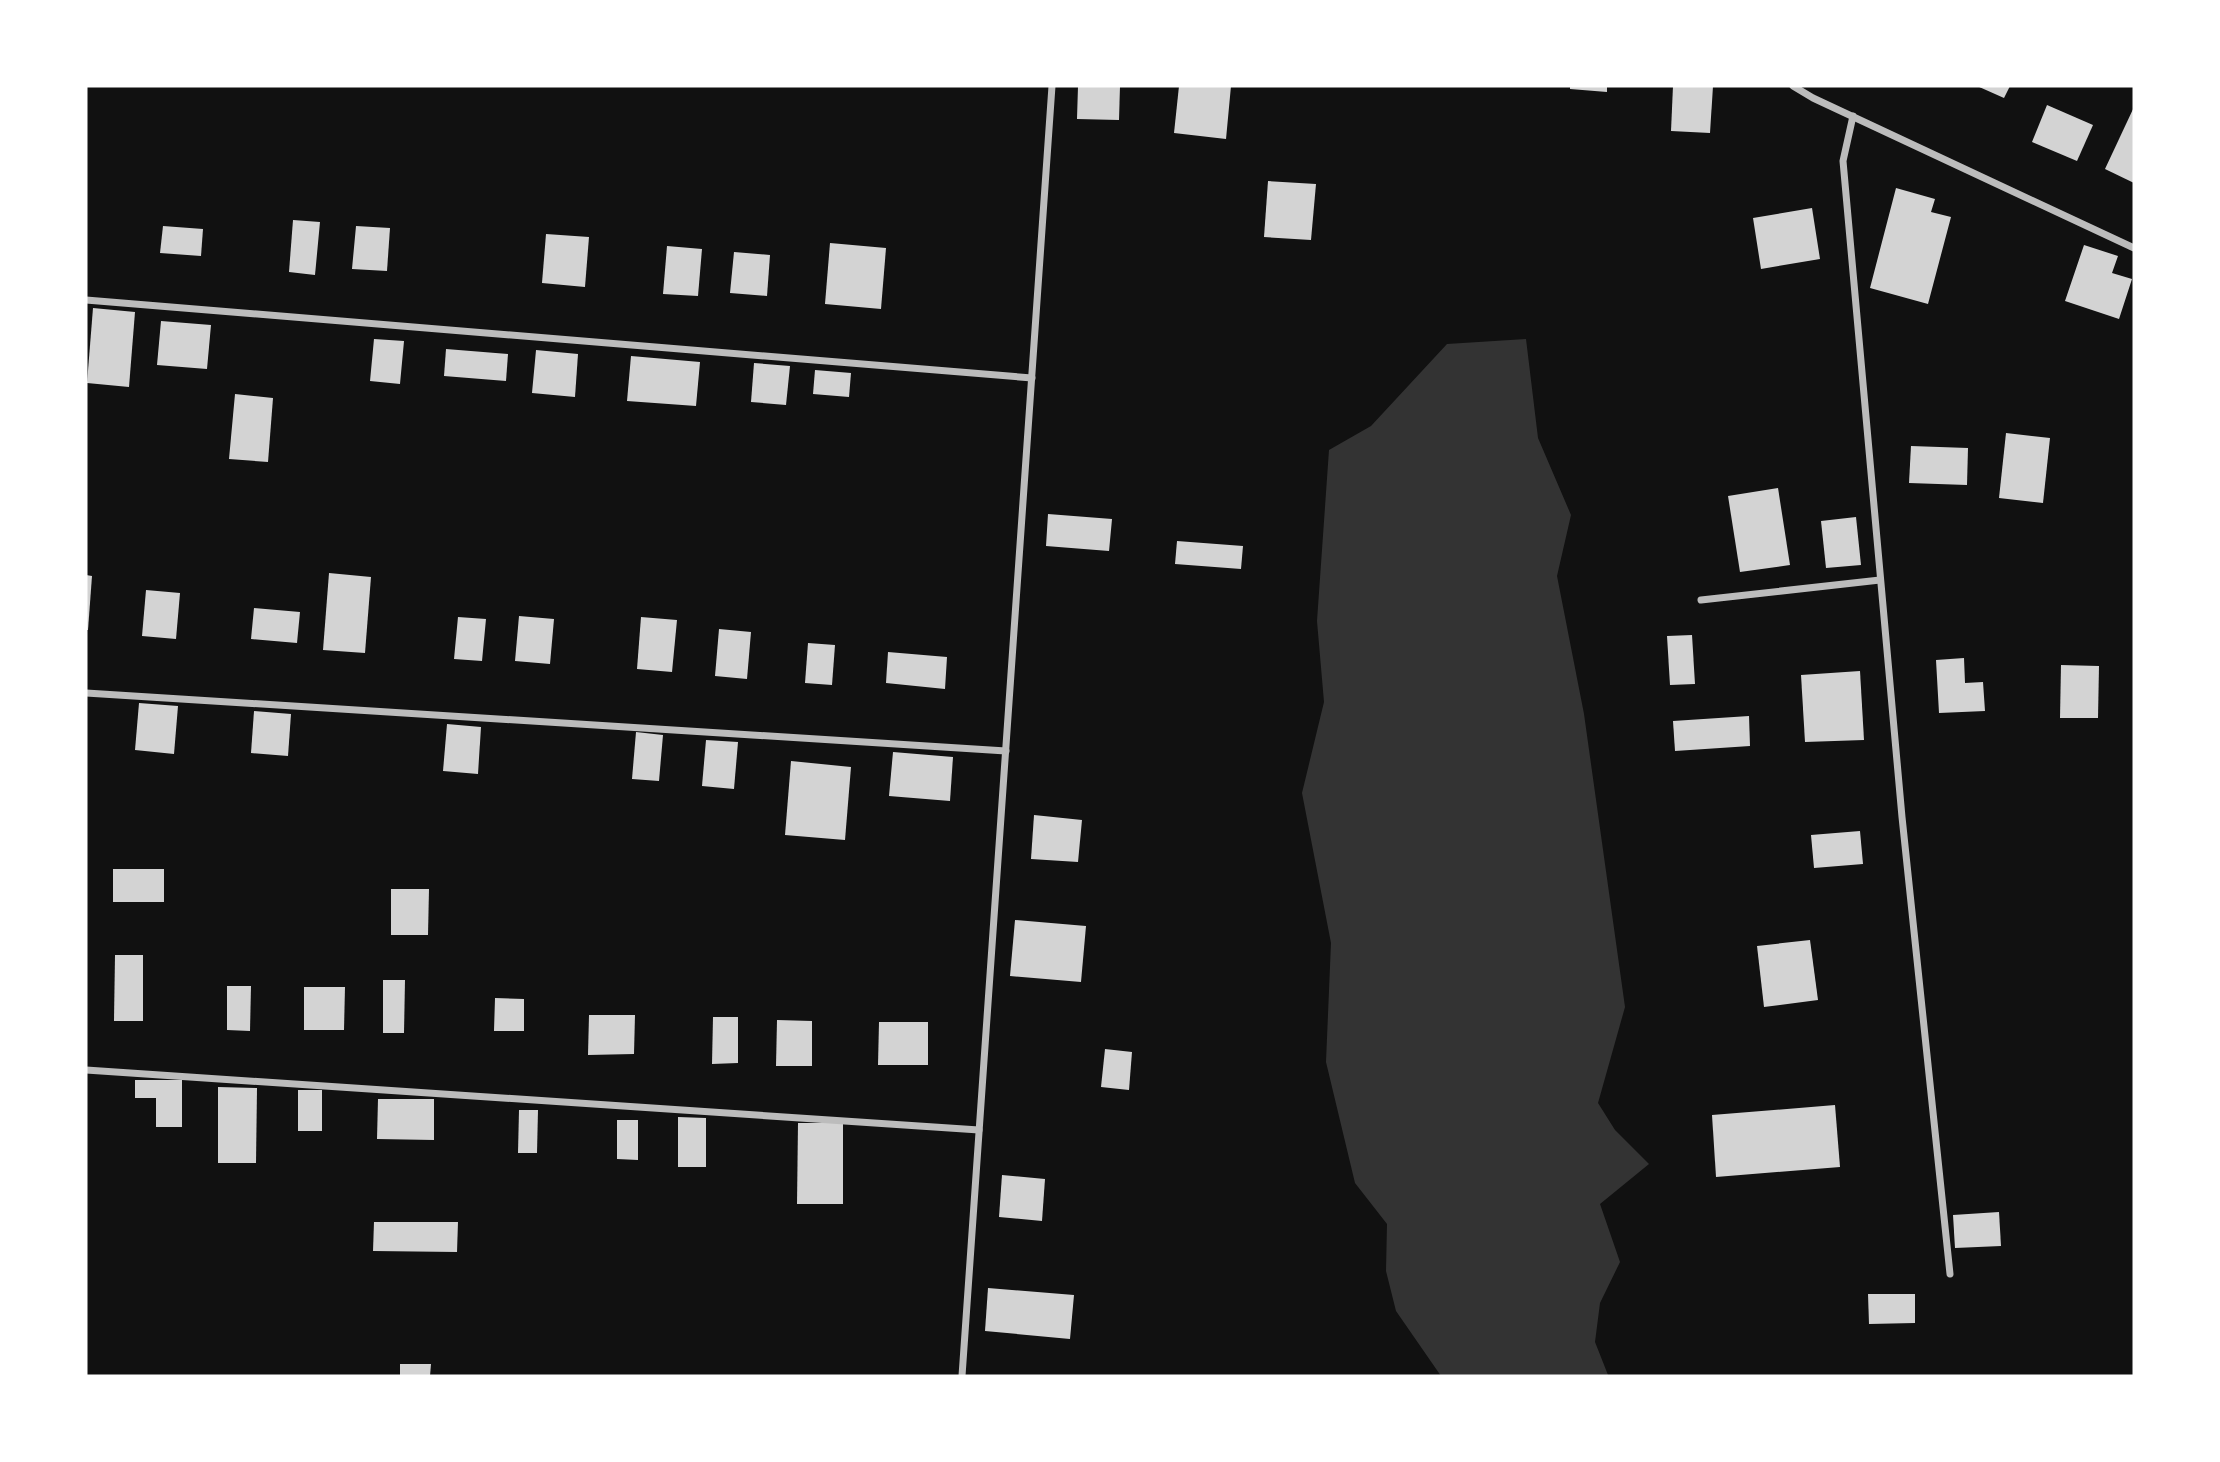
<svg xmlns="http://www.w3.org/2000/svg" width="2220" height="1462" font-family="'IBM Plex Sans',sans-serif">
	<style>
		.water { fill: #333 }
		.building { fill: #d3d3d3 }
		.lines { fill: none; stroke-linecap: round; stroke-linejoin: round }
		.minor { stroke: #bcbcbc; stroke-width: 7 }
	</style>
	<rect width="100%" height="100%" fill="#111"/>
	<polygon class="water" points="1526,339 1538,438 1571,515 1557,576 1584,714 1625,1007 1598,1103 1615,1130 1649,1164 1600,1204 1620,1262 1600,1303 1595,1342 1608,1375 1441,1376 1396,1311 1386,1271 1387,1224 1355,1183 1326,1062 1331,943 1302,793 1324,702 1317,621 1329,450 1371,426 1447,344"/>
	<g class="building">
		<polygon points="1078,86 1120,86 1119,120 1077,119"/>
		<polygon points="1179,86 1231,86 1226,139 1174,133"/>
		<polygon points="1570,86 1607,86 1607,92 1570,89"/>
		<polygon points="1673,86 1713,86 1710,133 1671,131"/>
		<polygon points="1977,86 2010,86 2004,98"/>
		<polygon points="2047,105 2093,125 2077,161 2032,142"/>
		<polygon points="2134,107 2134,183 2105,169"/>
		<polygon points="1268,181 1316,184 1311,240 1264,237"/>
		<polygon points="1896,188 1935,199 1931,212 1951,217 1928,304 1870,288"/>
		<polygon points="1812,208 1820,259 1761,269 1753,218"/>
		<polygon points="293,220 320,222 315,275 289,272"/>
		<polygon points="163,226 203,229 201,256 160,253"/>
		<polygon points="356,226 390,228 387,271 352,269"/>
		<polygon points="546,234 589,237 585,287 542,283"/>
		<polygon points="830,243 886,248 881,309 825,304"/>
		<polygon points="2084,245 2118,256 2112,273 2132,279 2119,319 2065,301"/>
		<polygon points="667,246 702,249 698,296 663,294"/>
		<polygon points="734,252 770,255 767,296 730,293"/>
		<polygon points="93,308 135,312 129,387 87,383"/>
		<polygon points="161,321 211,325 207,369 157,365"/>
		<polygon points="374,339 404,341 400,384 370,381"/>
		<polygon points="446,349 508,354 506,381 444,376"/>
		<polygon points="536,350 578,354 575,397 532,393"/>
		<polygon points="631,356 700,362 696,406 627,401"/>
		<polygon points="754,363 790,366 786,405 751,402"/>
		<polygon points="815,370 851,373 849,397 813,394"/>
		<polygon points="235,394 273,398 268,462 229,459"/>
		<polygon points="2006,433 2050,438 2043,503 1999,498"/>
		<polygon points="1911,446 1968,448 1967,485 1909,483"/>
		<polygon points="1778,488 1790,565 1740,572 1728,496"/>
		<polygon points="1048,514 1112,519 1109,551 1046,546"/>
		<polygon points="1856,517 1861,565 1826,568 1821,521"/>
		<polygon points="1177,541 1243,546 1241,569 1175,564"/>
		<polygon points="329,573 371,577 365,653 323,650"/>
		<polygon points="86,575 92,576 88,630 86,630"/>
		<polygon points="146,590 180,593 176,639 142,636"/>
		<polygon points="254,608 300,612 297,643 251,639"/>
		<polygon points="519,616 554,619 550,664 515,661"/>
		<polygon points="458,617 486,619 482,661 454,659"/>
		<polygon points="641,617 677,620 672,672 637,669"/>
		<polygon points="719,629 751,632 747,679 715,676"/>
		<polygon points="1692,635 1695,684 1670,685 1667,636"/>
		<polygon points="808,643 835,645 832,685 805,683"/>
		<polygon points="888,652 947,657 945,689 886,683"/>
		<polygon points="1964,658 1965,683 1983,682 1985,711 1939,713 1936,660"/>
		<polygon points="2061,665 2099,666 2098,718 2060,718"/>
		<polygon points="1860,671 1864,740 1805,742 1801,675"/>
		<polygon points="139,703 178,706 174,754 135,750"/>
		<polygon points="254,711 291,714 288,756 251,753"/>
		<polygon points="1749,716 1750,746 1675,751 1673,721"/>
		<polygon points="447,724 481,727 478,774 443,771"/>
		<polygon points="636,732 663,735 659,781 632,779"/>
		<polygon points="706,740 738,742 734,789 702,786"/>
		<polygon points="893,752 953,757 950,801 889,796"/>
		<polygon points="791,761 851,767 845,840 785,835"/>
		<polygon points="1034,815 1082,820 1078,862 1031,859"/>
		<polygon points="1860,831 1863,864 1814,868 1811,835"/>
		<rect x="113" y="869" width="51" height="33"/>
		<polygon points="391,889 429,889 428,935 391,935"/>
		<polygon points="1015,920 1086,926 1081,982 1010,976"/>
		<polygon points="1810,940 1818,1000 1764,1007 1757,946"/>
		<polygon points="115,955 143,955 143,1021 114,1021"/>
		<polygon points="383,980 405,980 404,1033 383,1033"/>
		<polygon points="227,986 251,986 250,1031 227,1030"/>
		<polygon points="304,987 345,987 344,1030 304,1030"/>
		<polygon points="495,998 524,999 524,1031 494,1031"/>
		<polygon points="589,1015 635,1015 634,1054 588,1055"/>
		<polygon points="713,1017 738,1017 738,1063 712,1064"/>
		<polygon points="777,1020 812,1021 812,1066 776,1066"/>
		<polygon points="879,1022 928,1022 928,1065 878,1065"/>
		<polygon points="1105,1049 1132,1052 1129,1090 1101,1087"/>
		<polygon points="135,1080 182,1080 182,1127 156,1127 156,1098 135,1098"/>
		<polygon points="218,1087 257,1088 256,1163 218,1163"/>
		<rect x="298" y="1090" width="24" height="41"/>
		<polygon points="378,1099 434,1099 434,1140 377,1139"/>
		<polygon points="1835,1105 1840,1167 1716,1177 1712,1115"/>
		<polygon points="519,1110 538,1110 537,1153 518,1153"/>
		<polygon points="678,1117 706,1118 706,1167 678,1167"/>
		<polygon points="617,1120 638,1120 638,1160 617,1159"/>
		<polygon points="798,1123 843,1123 843,1204 797,1204"/>
		<polygon points="1002,1175 1045,1179 1042,1221 999,1217"/>
		<polygon points="1999,1212 2001,1246 1955,1248 1953,1215"/>
		<polygon points="374,1222 458,1222 457,1252 373,1251"/>
		<polygon points="988,1288 1074,1295 1070,1339 985,1331"/>
		<polygon points="1868,1294 1915,1294 1915,1323 1869,1324"/>
		<polygon points="400,1364 431,1364 430,1376 400,1376"/>
	</g>
	<g class="lines">
		<g class="minor">
			<polyline points="1793,86 1813,98 2134,248"/>
			<polyline points="1853,116 1843,161 1902,817 1950,1274"/>
			<polyline points="86,300 1032,378"/>
			<polyline points="1701,600 1880,580"/>
			<polyline points="86,693 1006,751"/>
			<polyline points="86,1070 979,1130"/>
			<polyline points="962,1376 1052,86"/>
		</g>
	</g>
	<rect width="2220" height="1462" fill="none" stroke="#ffffff" stroke-width="175"/>
</svg>
